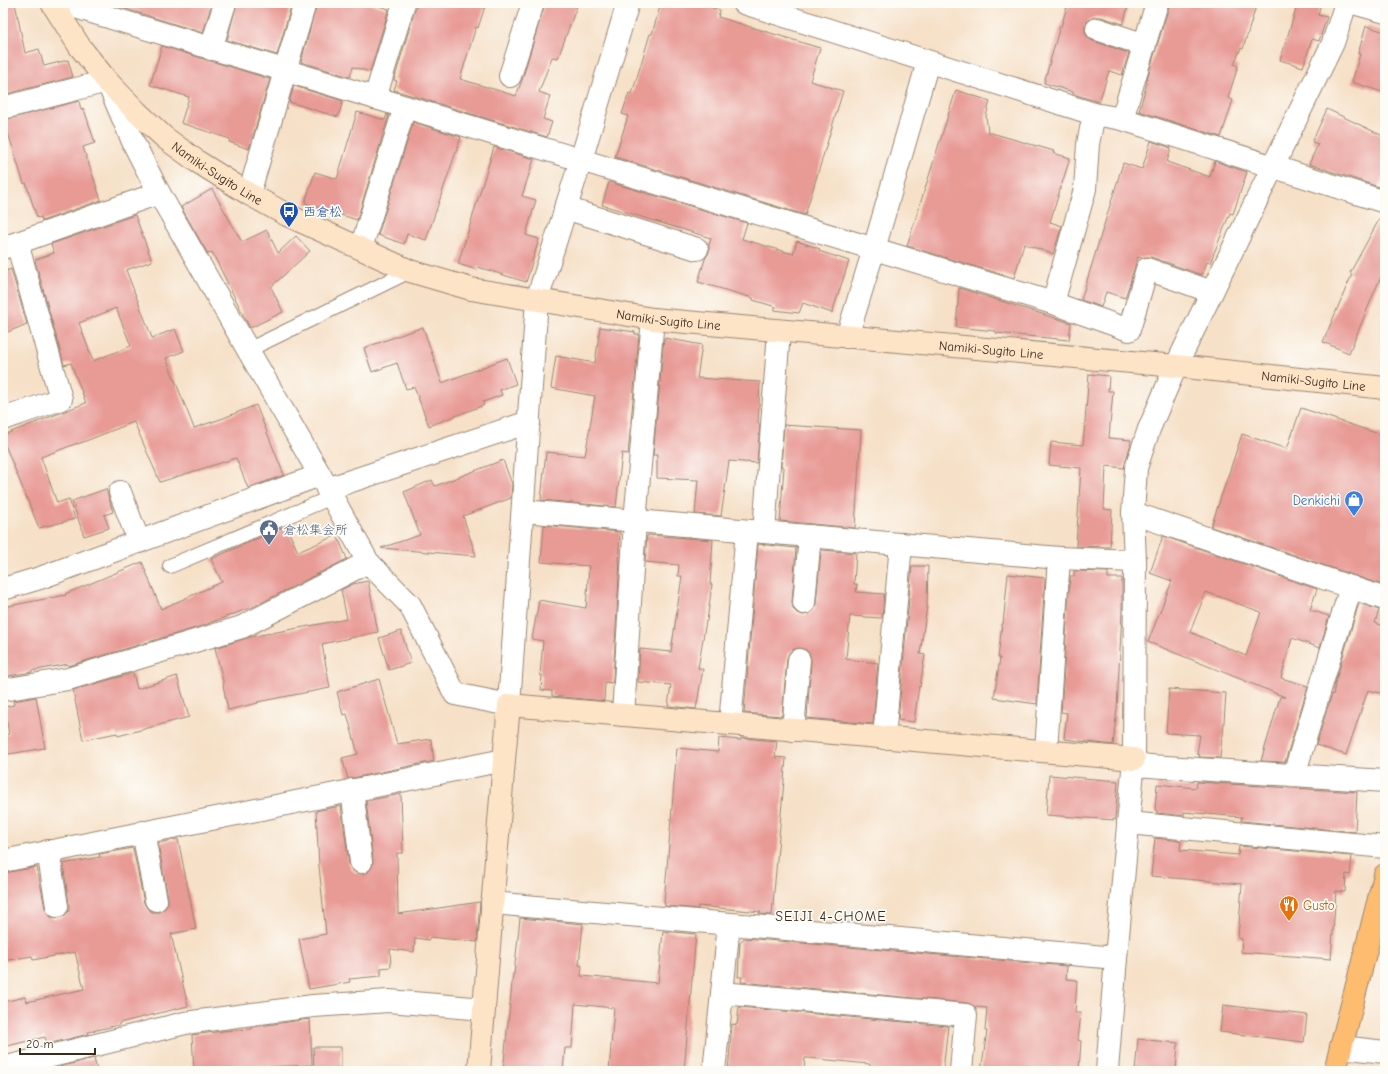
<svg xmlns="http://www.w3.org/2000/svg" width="1388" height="1074" font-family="'Comic Neue','Klee One',sans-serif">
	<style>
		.building { fill: #e89a95; fill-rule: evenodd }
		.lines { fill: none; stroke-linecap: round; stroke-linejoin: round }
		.lane-casing { stroke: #988572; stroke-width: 16 }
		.street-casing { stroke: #988572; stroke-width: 24 }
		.secondary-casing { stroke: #988572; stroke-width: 24 }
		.highway-casing { stroke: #988572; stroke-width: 24 }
		.lane { stroke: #fff; stroke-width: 14 }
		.street { stroke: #fff; stroke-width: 22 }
		.secondary { stroke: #fee4c6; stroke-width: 22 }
		.highway { stroke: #fdbc70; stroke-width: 22 }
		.labels { text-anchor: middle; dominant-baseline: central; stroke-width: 3.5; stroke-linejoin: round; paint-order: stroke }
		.street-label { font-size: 13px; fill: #3b2a1e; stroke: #fdfcf7 }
		.transit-label { font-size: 13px; fill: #164399; stroke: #fdfcf7; text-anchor: start }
		.shop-label { font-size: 13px; fill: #366cbe; stroke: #fdfcf7; text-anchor: end }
		.service-label { font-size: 13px; fill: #4e5e75; stroke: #fdfcf7; text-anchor: start }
		.food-label { font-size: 13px; fill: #c56008; stroke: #fdfcf7; text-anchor: start }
		.neighbourhood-label { font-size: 14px; letter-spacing: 1px; fill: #3b2a1e; stroke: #fdfcf7 }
	</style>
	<rect width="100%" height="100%" fill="#fdfcf7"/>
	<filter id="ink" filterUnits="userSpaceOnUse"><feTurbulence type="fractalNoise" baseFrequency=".025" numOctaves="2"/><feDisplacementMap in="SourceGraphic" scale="8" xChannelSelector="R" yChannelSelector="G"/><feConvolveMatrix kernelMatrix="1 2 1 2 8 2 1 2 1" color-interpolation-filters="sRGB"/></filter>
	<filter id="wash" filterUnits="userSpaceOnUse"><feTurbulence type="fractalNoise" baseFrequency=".012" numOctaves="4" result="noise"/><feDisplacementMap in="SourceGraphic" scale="16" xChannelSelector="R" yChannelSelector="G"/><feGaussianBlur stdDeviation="0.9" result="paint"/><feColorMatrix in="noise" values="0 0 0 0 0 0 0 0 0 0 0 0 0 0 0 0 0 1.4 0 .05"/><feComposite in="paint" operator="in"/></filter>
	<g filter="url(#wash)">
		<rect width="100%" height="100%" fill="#f6e0c7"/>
		<g id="blocks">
			<g class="building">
				<polygon points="3,3 15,3 25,53 39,49 44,66 68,60 73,77 3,95"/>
				<polygon points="107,3 212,3 203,33"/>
				<polygon points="237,3 292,3 277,55 227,40"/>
				<polygon points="317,3 368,3 389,9 370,72 353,67 350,77 301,62"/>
				<polygon points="417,3 486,3 478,28 476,27 460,79 516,96 522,80 545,3 578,3 558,58 552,57 539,92 550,96 543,119 552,122 547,137 394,90 397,81 394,80"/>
				<polygon points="661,3 696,3 720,10 718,17 820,48 810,81 843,91 805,215 615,157 628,116 622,114 629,93 632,94 650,34 652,34"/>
				<polygon points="1068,3 1129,3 1123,24 1101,17 1095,17 1088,20 1085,25 1085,32 1088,38 1093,41 1129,53 1122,75 1109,71 1099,102 1073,94 1073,92 1044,83 1060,26 1061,27"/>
				<polygon points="1170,3 1257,3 1243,49 1241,48 1234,64 1238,66 1228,98 1233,100 1221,137 1139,111 1147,83 1146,82"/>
				<polygon points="1298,3 1321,3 1318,15 1327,17 1319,41 1312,39 1303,67 1280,60"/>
				<polygon points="1366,26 1385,32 1385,93 1352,82 1360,54 1358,54"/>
				<polygon points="162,46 270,79 249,149 229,142 230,139 181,123 189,97 150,85"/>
				<polygon points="294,86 343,101 338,117 289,102"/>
				<polygon points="956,90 990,101 986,116 988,132 1054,151 1053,153 1070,158 1050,222 1062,226 1053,254 1024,244 1014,278 907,246"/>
				<polygon points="79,101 81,110 84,109 95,143 83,147 101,200 42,221 41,217 37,218 26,183 24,184 4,120"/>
				<polygon points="1327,109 1385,137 1385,172 1379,187 1309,164 1318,144 1312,142"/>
				<polygon points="357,112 385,120 387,114 389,115 357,220 305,203 315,172 337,179"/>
				<polygon points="413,122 461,137 426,240 407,234 404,244 378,235"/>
				<polygon points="1151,141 1171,148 1167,162 1210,177 1215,161 1247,172 1233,214 1230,213 1210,263 1207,262 1202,275 1151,257 1145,257 1141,258 1138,257 1125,298 1106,292 1101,307 1081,300 1123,163 1142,169"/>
				<polygon points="494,147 534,159 522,196 536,200 526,235 539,239 526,282 478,267 477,270 458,264"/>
				<polygon points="609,182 747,223 742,239 793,254 797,241 820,249 819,251 849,261 832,313 803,303 799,313 774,310 776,307 753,300 753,298 698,282 705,259 709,252 709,245 711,238 602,205"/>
				<polygon points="212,189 242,242 267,230 278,253 296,236 310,251 271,287 283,312 250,328 212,252 208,254 181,207"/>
				<polygon points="1382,214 1385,214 1385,270 1379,281 1349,353 1323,342 1352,274 1350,273"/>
				<path d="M135,215L152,261L126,270L152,338L175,329L184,351L166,358L194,428L221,419L256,405L284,475L248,488L236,458L160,482L134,422L78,444V443L41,457L57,503L69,499L75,519L39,528L3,440V435L86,403L71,363L64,365L35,260L54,253L51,244ZM116,308L131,346L93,361L79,323Z"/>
				<polygon points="11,269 27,324 3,334 3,272"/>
				<polygon points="959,288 1071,323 1069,340 996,333 996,331 956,327"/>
				<polygon points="423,327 442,383 507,358 516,384 500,390 502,395 483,402 484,405 429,426 414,387 406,389 397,363 372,372 364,348"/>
				<polygon points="600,327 635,332 635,334 639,334 628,454 622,453 616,507 541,500 546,452 585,456 595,396 551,388 556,356 595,363"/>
				<polygon points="664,338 702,345 697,378 760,382 758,424 760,424 757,463 729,461 721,516 695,514 698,480 657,478 657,455 653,455"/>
				<polygon points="1089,374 1109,376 1108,391 1113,391 1109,438 1131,440 1130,446 1124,468 1106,466 1104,509 1112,510 1110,547 1076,546 1081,468 1049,465 1051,442 1083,445"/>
				<polygon points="1301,408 1385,436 1385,586 1211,527 1242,434 1287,449"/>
				<polygon points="784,425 861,430 855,528 780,521 784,467 781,466"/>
				<polygon points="503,460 512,484 511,498 463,516 476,556 381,548 420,535 404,492 432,480 435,486"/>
				<polygon points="106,489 113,512 104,515 109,528 84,536 72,501"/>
				<polygon points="544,525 620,532 618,562 620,560 613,680 612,683 605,682 604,701 552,696 552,691 541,690 542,675 540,675 543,641 532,639 539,600 586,608 589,566 541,562"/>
				<polygon points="286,526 298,552 337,535 347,559 255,606 202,626 68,666 68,664 31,671 32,672 8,676 3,648 3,608 8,607 8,606 66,595 65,594 142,562 161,609 222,582 211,559"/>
				<polygon points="648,535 713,540 710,584 712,584 707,621 706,621 698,668 703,669 696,709 668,706 671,685 638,682 640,649 671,652 682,576 678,576 679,565 645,562 647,536"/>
				<path d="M1163,536L1317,589L1310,610L1329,616L1320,648L1292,638L1281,678L1308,686L1285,762L1261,761L1280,697H1285L1148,642L1172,581L1150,573ZM1206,592L1261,612L1246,656L1190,632Z"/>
				<polygon points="758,544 796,548 792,602 793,609 797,613 803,615 809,614 814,610 816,604 821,550 856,553 854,584 857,584 856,592 884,594 882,618 850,616 846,659 878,663 873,724 807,718 811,661 810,655 806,650 800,648 794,649 789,653 787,659 782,716 744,713"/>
				<polygon points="912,566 928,566 927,606 920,654 925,655 920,687 919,686 914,722 898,720"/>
				<polygon points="1074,571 1108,572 1108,578 1122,578 1122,612 1117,708 1113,745 1064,739 1067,713 1061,712 1070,576 1074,576"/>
				<polygon points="1008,574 1045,578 1037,704 994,698 1000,658 998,658 1002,624 1003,624"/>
				<polygon points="368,581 378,632 322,644 330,688 257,702 258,703 228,710 223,685 224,685 215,648 250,637 347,619 341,590 353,584"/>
				<polygon points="1359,603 1379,610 1375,623 1385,626 1385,694 1368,690 1346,755 1316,745 1332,694 1333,695 1335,683"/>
				<polygon points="401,631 411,663 389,670 379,638"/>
				<polygon points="133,673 137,689 177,676 189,717 118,736 117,733 83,740 73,690"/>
				<polygon points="379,679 397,744 431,739 434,761 348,779 342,758 358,754 347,714 343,715 337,692"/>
				<polygon points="1169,689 1226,693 1223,736 1222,736 1220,758 1199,757 1200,755 1197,754 1200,735 1166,733"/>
				<polygon points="36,697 45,748 3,755 3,735 9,734 4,707 14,705 13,701"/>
				<polygon points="719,738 741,740 741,738 777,741 775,757 786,758 772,915 759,914 761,912 698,906 698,909 665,906 665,903 664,903 677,748 718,752"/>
				<polygon points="1049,775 1118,781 1115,820 1046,815"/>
				<polygon points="1197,782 1357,792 1355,832 1241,821 1242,817 1184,812 1184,816 1157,813 1157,811 1155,810 1157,784 1196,788"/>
				<polygon points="401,794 403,853 397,853 398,914 480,902 477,942 430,937 429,940 415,938 414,952 390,949 391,967 381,968 381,976 349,979 350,982 309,989 299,939 326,934 319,866 316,811 341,806 349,864 351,869 356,873 363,874 368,872 372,867 373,861 366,801"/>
				<polygon points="1155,838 1181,841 1180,850 1238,855 1239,846 1352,856 1350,875 1346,874 1345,892 1336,891 1331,959 1241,952 1242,939 1238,938 1242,884 1151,876"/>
				<polygon points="178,839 196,929 171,934 188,1006 119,1023 119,1025 88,1032 89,1034 47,1044 45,1037 3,1047 3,1002 25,997 27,1002 84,989 75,952 33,960 32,956 3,961 3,873 37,867 45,908 48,914 52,918 59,918 65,915 69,911 69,904 63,864 100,857 99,854 133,848 144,903 147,908 152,912 158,912 164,909 168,904 168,898 158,843"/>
				<polygon points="520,918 583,924 579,965 582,966 581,976 658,983 663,931 696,934 684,1071 609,1071 614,1008 575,1004 572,1048 565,1048 563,1071 503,1071 513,974 514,974"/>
				<polygon points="744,938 1067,966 1066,979 1077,980 1075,1013 1081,1013 1078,1040 1081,1041 1079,1071 981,1071 987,1031 985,1031 987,1008 975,1007 967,1003 741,982 742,977 738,977 740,943"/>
				<polygon points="1223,1005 1307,1015 1304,1042 1220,1032"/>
				<polygon points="739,1007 948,1026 943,1071 870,1071 870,1065 869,1064 808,1058 805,1058 804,1071 728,1071 732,1024 737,1025"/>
				<polygon points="310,1019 312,1065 266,1067 266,1071 194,1071 192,1035 223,1031 252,1029 252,1027"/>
				<polygon points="1138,1039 1178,1043 1176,1071 1135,1071"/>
				<polygon points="313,1047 341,1047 341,1071 314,1071"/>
				<polygon points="94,1058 97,1071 53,1071 52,1069"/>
			</g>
		</g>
	</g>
	<g filter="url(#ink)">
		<use href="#blocks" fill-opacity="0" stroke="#988572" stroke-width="1"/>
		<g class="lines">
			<defs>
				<g id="lane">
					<polyline points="248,350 410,271"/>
					<polyline points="170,566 332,497"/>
				</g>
				<g id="street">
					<polyline points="62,3 1053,303 1129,330 1147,269 1212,292"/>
					<polyline points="744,3 1094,114 1122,119 1385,202"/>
					<polyline points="1353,3 1385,12"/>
					<polyline points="1097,29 1145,45"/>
					<polyline points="211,49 225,3"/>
					<polyline points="510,76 533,3"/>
					<polyline points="375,98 404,3"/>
					<polyline points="3,108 107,81 134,144 159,193 248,350 320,475 368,562 410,605 455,694 509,705 537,300 581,160 628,3"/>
					<polyline points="1122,119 1157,3"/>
					<polyline points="249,194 305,3"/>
					<polyline points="565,208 697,249"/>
					<polyline points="3,248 159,193"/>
					<polyline points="361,248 405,107"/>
					<polyline points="1053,303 1085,189 1088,144 1094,114"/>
					<polyline points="847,337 874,249 928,62"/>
					<polyline points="3,419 61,399 17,243"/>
					<polyline points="327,489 529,422"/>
					<polyline points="120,492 139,542"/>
					<polyline points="523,511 1059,558 1135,561"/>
					<polyline points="1133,513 1385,599"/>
					<polyline points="764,532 779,331"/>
					<polyline points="3,589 40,578 320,475"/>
					<polyline points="804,603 810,536"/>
					<polyline points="3,690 68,679 242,627 368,562"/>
					<polyline points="623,715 635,521 653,319"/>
					<polyline points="730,724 747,531"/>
					<polyline points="793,730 799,660"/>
					<polyline points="884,738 901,544"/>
					<polyline points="1046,751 1059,558"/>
					<polyline points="1134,765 1385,781"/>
					<polyline points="1294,775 1351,587"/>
					<polyline points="352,790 361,862"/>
					<polyline points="1128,823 1385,847"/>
					<polyline points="143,832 156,900"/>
					<polyline points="48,851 57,906"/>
					<polyline points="3,861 504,760"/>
					<polyline points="492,903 1116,958"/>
					<polyline points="722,993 729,924"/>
					<polyline points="1341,1047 1385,1052"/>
					<polyline points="3,1068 185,1023 313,1006 389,1001 484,1009"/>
					<polyline points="714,1071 722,993 966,1015 961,1071"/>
					<polyline points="1107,1071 1116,958 1134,759 1135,561 1133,513 1136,468 1149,429 1176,366 1333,43 1346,3"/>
				</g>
				<g id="secondary">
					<path id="s1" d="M52,3L80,47L107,81L137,112L165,138L198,162L249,194L287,215L410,271L471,289L653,319L1176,366L1385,388"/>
					<polyline points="479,1071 504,760 509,705 1134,759"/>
				</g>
				<polyline id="highway" points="1335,1071 1385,875"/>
			</defs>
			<use href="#lane" class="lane-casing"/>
			<use href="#street" class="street-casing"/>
			<use href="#secondary" class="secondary-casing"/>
			<use href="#highway" class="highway-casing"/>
			<use href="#lane" class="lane"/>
			<use href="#street" class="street"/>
			<use href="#secondary" class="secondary"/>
			<use href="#highway" class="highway"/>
		</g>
	</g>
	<defs>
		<symbol id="bus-pin" viewBox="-11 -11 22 30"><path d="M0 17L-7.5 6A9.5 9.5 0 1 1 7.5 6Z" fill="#1a4fb4" stroke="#fdfcf7"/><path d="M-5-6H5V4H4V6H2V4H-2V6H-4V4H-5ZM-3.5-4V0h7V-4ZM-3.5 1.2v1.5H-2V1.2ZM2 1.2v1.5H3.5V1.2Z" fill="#fff"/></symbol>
		<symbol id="shop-pin" viewBox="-11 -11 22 30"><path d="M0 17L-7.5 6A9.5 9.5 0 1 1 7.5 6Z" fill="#3f7fe0" stroke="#fdfcf7"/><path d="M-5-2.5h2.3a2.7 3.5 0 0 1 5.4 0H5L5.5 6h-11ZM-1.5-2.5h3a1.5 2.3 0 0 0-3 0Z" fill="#fff"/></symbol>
		<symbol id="civic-pin" viewBox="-11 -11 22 30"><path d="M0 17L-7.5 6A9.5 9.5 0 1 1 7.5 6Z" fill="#5c6f8a" stroke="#fdfcf7"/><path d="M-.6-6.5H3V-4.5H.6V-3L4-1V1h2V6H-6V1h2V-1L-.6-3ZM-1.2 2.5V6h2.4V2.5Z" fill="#fff"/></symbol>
		<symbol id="restaurant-pin" viewBox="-11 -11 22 30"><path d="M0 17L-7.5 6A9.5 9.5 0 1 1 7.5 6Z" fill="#e8710a" stroke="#fdfcf7"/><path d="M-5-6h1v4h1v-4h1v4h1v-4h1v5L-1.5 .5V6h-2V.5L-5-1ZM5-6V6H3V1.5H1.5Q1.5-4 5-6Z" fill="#fff"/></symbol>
	</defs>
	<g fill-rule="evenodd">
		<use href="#bus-pin" x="278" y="200" width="22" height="30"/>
		<use href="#shop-pin" x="1343" y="489" width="22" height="30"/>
		<use href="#civic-pin" x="258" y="518" width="22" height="30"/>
		<use href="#restaurant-pin" x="1278" y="894" width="22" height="30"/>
	</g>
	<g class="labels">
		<g class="street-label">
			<text stroke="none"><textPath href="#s1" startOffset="240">Namiki-Sugito Line</textPath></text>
			<text stroke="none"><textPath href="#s1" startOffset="720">Namiki-Sugito Line</textPath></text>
			<text stroke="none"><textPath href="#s1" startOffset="1044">Namiki-Sugito Line</textPath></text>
			<text stroke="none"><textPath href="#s1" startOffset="1368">Namiki-Sugito Line</textPath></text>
		</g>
		<g class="transit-label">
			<text x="303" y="211">西倉松</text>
		</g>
		<g class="shop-label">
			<text x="1340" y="500">Denkichi</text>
		</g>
		<g class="service-label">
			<text x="283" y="529">倉松集会所</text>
		</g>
		<g class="food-label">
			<text x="1303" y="905">Gusto</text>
		</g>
		<g class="neighbourhood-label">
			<text x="831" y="916">SEIJI 4-CHOME</text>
		</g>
	</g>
	<rect width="1388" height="1074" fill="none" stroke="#fdfcf7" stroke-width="16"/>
	<path d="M20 1048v6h75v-6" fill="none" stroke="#3b2a1e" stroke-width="2"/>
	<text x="26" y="1048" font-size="12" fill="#3b2a1e" stroke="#fdfcf7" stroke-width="3" paint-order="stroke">20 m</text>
</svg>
